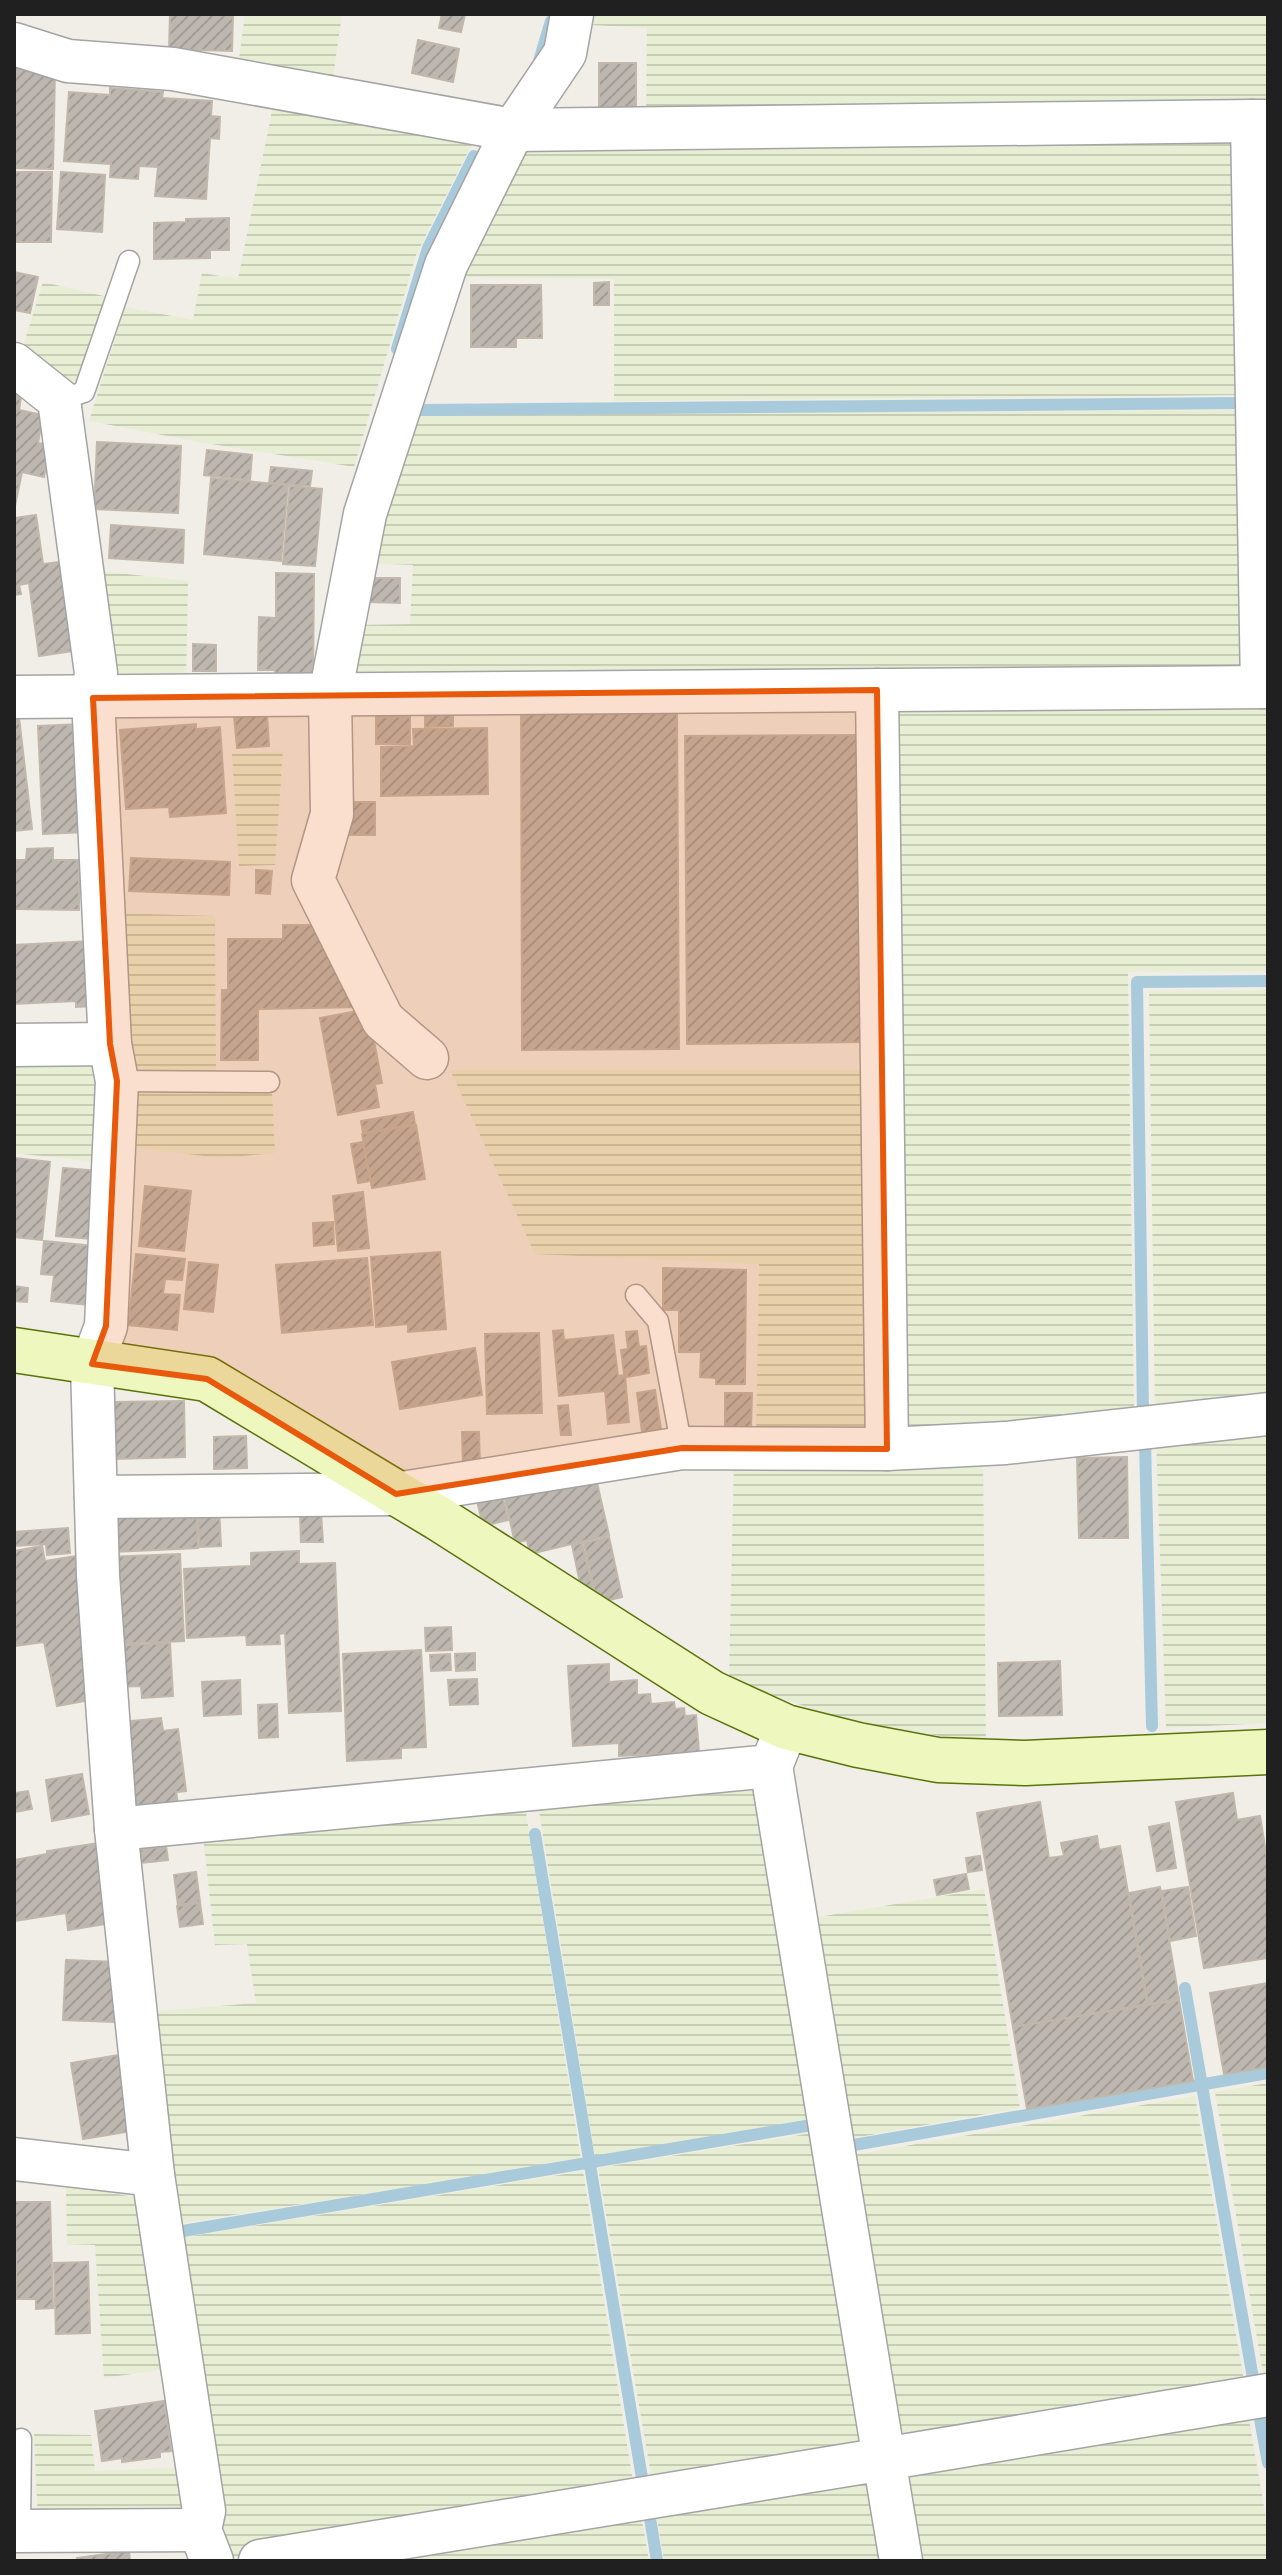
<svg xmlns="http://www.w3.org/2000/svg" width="1282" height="2575" font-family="Montserrat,sans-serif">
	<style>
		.farmland { fill: url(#farmland-rules) }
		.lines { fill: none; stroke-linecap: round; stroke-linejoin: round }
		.stream { stroke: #a9cadb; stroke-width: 12 }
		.building { fill: url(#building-hatch); stroke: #c1b7aa; stroke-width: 2 }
		.lane-casing { stroke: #a4a4a4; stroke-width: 23 }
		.street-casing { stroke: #a4a4a4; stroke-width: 45 }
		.secondary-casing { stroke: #5b740a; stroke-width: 47 }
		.lane { stroke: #fff; stroke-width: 20 }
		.street { stroke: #fff; stroke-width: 42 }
		.secondary { stroke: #edf7be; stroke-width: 44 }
		.marked { fill: #e8590c; fill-opacity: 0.2; stroke: #e8590c; stroke-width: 6; stroke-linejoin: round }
	</style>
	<defs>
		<pattern id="farmland-rules" width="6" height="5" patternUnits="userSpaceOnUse" patternTransform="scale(2)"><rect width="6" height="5" fill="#e8eed3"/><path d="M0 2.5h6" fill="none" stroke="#c7ccb5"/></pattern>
		<pattern id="building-hatch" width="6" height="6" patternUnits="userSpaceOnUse" patternTransform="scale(2)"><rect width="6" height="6" fill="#bdb7b0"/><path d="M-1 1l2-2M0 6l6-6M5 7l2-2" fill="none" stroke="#a29d97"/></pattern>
	</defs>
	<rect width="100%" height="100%" fill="#f0eee7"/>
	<g class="farmland">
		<polygon points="245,14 342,14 332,84 238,67"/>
		<polygon points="589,14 1268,14 1268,109 646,115 647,28 590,25"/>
		<polygon points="274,101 431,129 472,144 416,255 354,467 199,442 89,421 125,307 193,320 202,273 238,279"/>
		<polygon points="1232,134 1247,395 614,401 614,279 457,277 532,138"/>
		<polygon points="43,282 108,297 76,384 59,383 20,356"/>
		<polygon points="1247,410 1250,665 1237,678 348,675 357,625 410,624 413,565 367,563 415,415"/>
		<polygon points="101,571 188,581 186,682 121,685 107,674"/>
		<polygon points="1268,697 1268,971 1128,972 1134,1414 899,1439 890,714 907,701"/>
		<polygon points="283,751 275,865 239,866 232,754"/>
		<polygon points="114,913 215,916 216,1072 143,1071 122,1055"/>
		<polygon points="1268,990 1268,1401 1155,1415 1149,991"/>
		<polygon points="14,1054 103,1066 107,1163 14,1153"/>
		<polygon points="450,1070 870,1070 875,1425 863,1438 756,1438 759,1264 535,1254"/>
		<polygon points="142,1092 272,1093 275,1153 222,1158 126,1147 125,1095"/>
		<polygon points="1268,1421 1268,1723 1166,1728 1156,1437"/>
		<polygon points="983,1458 986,1739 940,1736 844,1720 729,1680 734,1459"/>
		<polygon points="762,1778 821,2119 595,2157 537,1798"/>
		<polygon points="524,1800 581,2160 170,2225 147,2012 256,2003 247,1944 215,1945 203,1836"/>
		<polygon points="984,1889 1020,2108 843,2140 807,1919"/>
		<polygon points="1268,2083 1268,2384 1265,2385 1215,2092"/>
		<polygon points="1195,2096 1245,2387 895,2448 847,2156"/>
		<polygon points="824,2131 872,2452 653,2486 598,2168"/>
		<polygon points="583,2171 634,2488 226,2559 174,2239"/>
		<polygon points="66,2185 146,2199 173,2368 104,2378 95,2245 67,2244"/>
		<polygon points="1247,2408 1268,2530 1268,2561 913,2561 898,2467"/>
		<polygon points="34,2434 91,2435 95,2471 187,2467 188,2510 38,2522"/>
		<polygon points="865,2473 890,2561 664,2561 655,2507"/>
		<polygon points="640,2509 649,2561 330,2561"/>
	</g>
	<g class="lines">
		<g class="stream">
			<polyline points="539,61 551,21"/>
			<polyline points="397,349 428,248 474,156"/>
			<polyline points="423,410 1243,403"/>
			<polyline points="1143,1414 1137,982 1268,981"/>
			<polyline points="1145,1442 1152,1726"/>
			<polyline points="535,1834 643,2484"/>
			<polyline points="1185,1988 1254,2384"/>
			<polyline points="848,2146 1268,2073"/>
			<polyline points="177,2232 818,2124"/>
			<polyline points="1258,2408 1268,2463"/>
			<polyline points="649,2512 657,2561"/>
		</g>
	</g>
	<g class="building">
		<polygon points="170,14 233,14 232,51 169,49"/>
		<polygon points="442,14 465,14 461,32 439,28"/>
		<polygon points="418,40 459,49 453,82 412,73"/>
		<rect x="599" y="63" width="37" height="49"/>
		<polygon points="14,65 55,71 53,169 14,168"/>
		<polygon points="110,88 163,92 162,98 212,101 211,116 220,117 219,139 210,138 206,199 155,196 158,167 139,166 138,179 110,177 111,164 64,161 69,92 110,95"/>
		<polygon points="14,172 52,172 51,242 14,242"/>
		<polygon points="61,172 105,175 102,232 57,229"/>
		<polygon points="229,218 229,250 210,250 210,258 154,259 154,223 186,222 186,219"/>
		<polygon points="14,272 38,277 30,313 14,310"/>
		<polygon points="609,282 609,305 594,305 594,283"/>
		<polygon points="471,285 541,285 542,338 516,338 516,347 471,347"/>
		<polygon points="14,389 22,390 19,410 43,415 38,443 50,445 44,477 22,472 15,506"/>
		<polygon points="97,442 181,446 178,513 94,509"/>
		<polygon points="207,450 252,455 250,480 204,475"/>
		<polygon points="271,467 312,471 310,486 269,483"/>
		<polygon points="211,478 288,485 281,561 204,554"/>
		<polygon points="290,486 322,489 315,566 283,564"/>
		<polygon points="36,515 43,564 67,561 80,650 39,656 29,583 19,585 21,594 14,595 14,518"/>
		<polygon points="111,525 184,530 183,563 109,558"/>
		<polygon points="276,573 314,574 313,684 275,683 275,670 258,670 259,617 276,618"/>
		<polygon points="370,578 400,578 400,603 369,602"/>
		<polygon points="193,644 216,645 216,671 193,671"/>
		<polygon points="677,709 679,1049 522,1050 521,711"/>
		<polygon points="453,712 453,726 425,727 425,713"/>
		<polygon points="267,714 269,746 237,748 234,716"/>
		<polygon points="14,717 19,717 32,829 14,831"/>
		<rect x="376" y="717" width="34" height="27"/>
		<polygon points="82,724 87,832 43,834 38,726"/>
		<polygon points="196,724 196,729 220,727 226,813 170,817 169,807 126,809 120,730"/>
		<polygon points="487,728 488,794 381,796 381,747 414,746 413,729"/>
		<polygon points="862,735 865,1042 687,1044 685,736"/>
		<rect x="349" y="802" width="26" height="33"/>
		<polygon points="53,848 53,860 79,860 79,910 14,909 14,860 26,860 27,849"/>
		<polygon points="131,858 230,862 229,895 129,891"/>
		<polygon points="256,870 272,871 270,894 256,893"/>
		<polygon points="283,925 313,925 364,1007 258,1009 258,1060 221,1060 222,990 228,990 228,939 283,939"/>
		<polygon points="91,941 94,1006 76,1007 76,1001 14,1004 14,945"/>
		<polygon points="368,1009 382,1083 375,1084 379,1107 338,1115 320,1018"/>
		<polygon points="413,1112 415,1124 363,1133 361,1121"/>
		<polygon points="416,1125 425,1179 372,1188 362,1134"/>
		<polygon points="363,1142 370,1181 358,1183 351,1144"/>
		<polygon points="14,1158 50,1162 42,1240 14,1237"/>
		<polygon points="63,1168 99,1171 92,1239 56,1236"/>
		<polygon points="145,1186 191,1191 184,1251 139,1246"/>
		<polygon points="363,1192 369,1248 338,1251 333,1196"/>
		<polygon points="333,1222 334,1244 314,1246 313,1223"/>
		<polygon points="44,1241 94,1246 88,1305 51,1301 54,1275 41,1274"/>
		<polygon points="440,1252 446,1329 408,1332 408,1324 376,1327 371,1257"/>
		<polygon points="136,1254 185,1259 182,1280 165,1279 163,1294 180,1295 177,1330 128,1325"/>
		<polygon points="367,1258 373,1325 282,1333 276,1265"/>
		<polygon points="189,1262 218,1265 213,1312 184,1309"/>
		<polygon points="663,1268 746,1270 745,1384 716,1384 716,1378 700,1377 701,1352 679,1352 679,1310 663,1310"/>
		<polygon points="14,1286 28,1288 27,1302 14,1301"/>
		<polygon points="563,1330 564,1340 613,1335 618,1376 625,1375 629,1422 608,1424 605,1391 559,1396 553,1331"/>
		<polygon points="637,1331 639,1347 646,1346 649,1373 627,1377 627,1374 624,1374 621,1350 628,1349 626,1332"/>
		<polygon points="539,1333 542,1413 487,1414 485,1334"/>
		<polygon points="475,1348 482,1395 400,1409 392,1362"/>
		<polygon points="655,1390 661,1429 642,1432 637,1393"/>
		<polygon points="725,1393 752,1393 751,1427 725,1427"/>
		<polygon points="184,1401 185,1457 114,1459 113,1402"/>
		<polygon points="568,1405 571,1435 561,1435 558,1406"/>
		<polygon points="462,1432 479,1432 480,1466 463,1466"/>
		<polygon points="246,1436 247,1468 214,1469 214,1437"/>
		<polygon points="1127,1457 1128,1538 1079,1538 1077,1458"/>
		<polygon points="595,1474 609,1535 530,1554 527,1540 515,1543 504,1494"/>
		<polygon points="502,1495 508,1520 483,1526 477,1501"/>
		<polygon points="219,1507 221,1546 200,1547 197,1508"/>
		<polygon points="196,1508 198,1548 113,1552 111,1512"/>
		<polygon points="321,1513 323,1542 301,1542 300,1514"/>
		<polygon points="68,1528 70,1553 47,1555 46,1544 14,1546 14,1532"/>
		<polygon points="609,1537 622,1597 597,1603 584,1543"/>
		<polygon points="582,1543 593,1589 582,1592 572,1545"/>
		<polygon points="42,1546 45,1561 77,1556 90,1700 57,1706 44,1642 14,1646 14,1551"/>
		<polygon points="299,1551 299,1564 335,1563 341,1711 289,1713 285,1633 279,1634 280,1644 247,1645 246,1635 187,1638 184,1569 251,1566 251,1553"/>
		<polygon points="180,1554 184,1641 111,1644 107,1557"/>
		<polygon points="451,1627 452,1650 426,1651 425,1628"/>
		<polygon points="170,1643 173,1696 142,1698 141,1686 114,1687 112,1646"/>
		<polygon points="421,1650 426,1747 401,1748 401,1758 347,1761 343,1654"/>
		<polygon points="475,1653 475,1670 456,1671 455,1654"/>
		<polygon points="450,1654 451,1670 431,1671 430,1655"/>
		<polygon points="1060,1661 1062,1715 999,1716 998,1663"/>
		<polygon points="609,1664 609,1682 637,1680 637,1695 650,1694 651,1704 674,1702 675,1709 684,1708 685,1716 696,1715 699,1752 619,1756 619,1743 573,1746 568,1666"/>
		<polygon points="477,1679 478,1704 450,1705 448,1680"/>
		<polygon points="240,1680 241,1714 204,1716 202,1682"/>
		<polygon points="277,1704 278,1737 259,1738 258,1705"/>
		<polygon points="161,1718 163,1731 178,1729 186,1791 176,1792 178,1804 133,1809 123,1722"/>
		<polygon points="82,1774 89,1814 52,1821 46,1780"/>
		<polygon points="28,1791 32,1809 14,1812 14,1793"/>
		<polygon points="1233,1793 1237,1820 1260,1816 1268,1865 1268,1958 1204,1968 1176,1802"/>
		<polygon points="1040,1802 1049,1858 1064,1856 1061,1843 1097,1836 1099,1850 1120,1846 1147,2004 1013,2027 977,1813"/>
		<polygon points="1169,1823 1176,1868 1157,1871 1149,1827"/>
		<polygon points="99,1843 112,1923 68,1930 66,1913 14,1921 14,1860 47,1854 47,1851"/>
		<polygon points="166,1846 168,1860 141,1863 139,1850"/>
		<polygon points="980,1856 982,1870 968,1872 966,1858"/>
		<polygon points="196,1872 200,1902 178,1905 174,1875"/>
		<polygon points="966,1874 969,1889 937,1895 934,1880"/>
		<polygon points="1160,1887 1179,1999 1148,2004 1129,1893"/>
		<polygon points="1188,1887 1196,1936 1170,1941 1162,1891"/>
		<polygon points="200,1903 203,1924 180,1927 177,1906"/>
		<polygon points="66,1960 116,1962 114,2022 63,2020"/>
		<polygon points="1268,1983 1268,2067 1224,2074 1210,1993"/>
		<polygon points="1179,2000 1193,2081 1027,2109 1013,2027"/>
		<polygon points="119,2055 132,2131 83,2139 71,2063"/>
		<polygon points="14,2202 50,2202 53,2308 36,2309 36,2299 17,2299"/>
		<polygon points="88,2262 90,2333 56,2334 54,2263"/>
		<polygon points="164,2401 171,2451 160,2452 160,2457 122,2462 122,2458 102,2461 95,2411"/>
		<polygon points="129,2551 130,2561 78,2561 77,2558"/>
	</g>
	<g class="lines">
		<defs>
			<g id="lane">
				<polyline points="59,400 84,392 129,261"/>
				<polyline points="117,1081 269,1082"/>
				<polyline points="636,1295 658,1321 682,1448"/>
				<polyline points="20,2531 21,2439"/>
			</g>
			<g id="street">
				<polyline points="14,44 68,61 173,69 513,130 1252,121"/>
				<polyline points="14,364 59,400 96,673 93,698 110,1044 117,1081 106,1326 92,1364 98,1575 116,1829 153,2175 204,2511 200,2530 212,2561"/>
				<polyline points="1262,687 1252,121 1268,121"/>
				<polyline points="14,697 1268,687"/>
				<polyline points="14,1045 110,1044"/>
				<polyline points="427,1058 383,1020 313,880 332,814 330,695 365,514 446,265 513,130 565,53 572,14"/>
				<polyline points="887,1449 1006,1443 1268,1414"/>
				<polyline points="96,1497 396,1494 682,1448 887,1449 877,690"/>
				<polyline points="116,1829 771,1766 782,1739"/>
				<polyline points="14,2159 153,2175"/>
				<polyline points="14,2531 200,2530"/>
				<polyline points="260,2561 884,2459 771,1766"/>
				<polyline points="901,2561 884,2459 1268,2395"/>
			</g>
			<polyline id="secondary" points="14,1350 207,1379 438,1518 712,1693 786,1727 858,1745 938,1760 1025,1763 1268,1752"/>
		</defs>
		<use href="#lane" class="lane-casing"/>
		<use href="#street" class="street-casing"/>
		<use href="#secondary" class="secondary-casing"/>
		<use href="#lane" class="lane"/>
		<use href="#street" class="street"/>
		<use href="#secondary" class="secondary"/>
	</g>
	<path class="marked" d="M877,690L887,1449L682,1448L396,1494L207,1379L92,1364L106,1326L117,1081L110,1044L93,698Z"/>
	<rect width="1282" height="2575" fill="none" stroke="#202020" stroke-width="32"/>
</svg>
